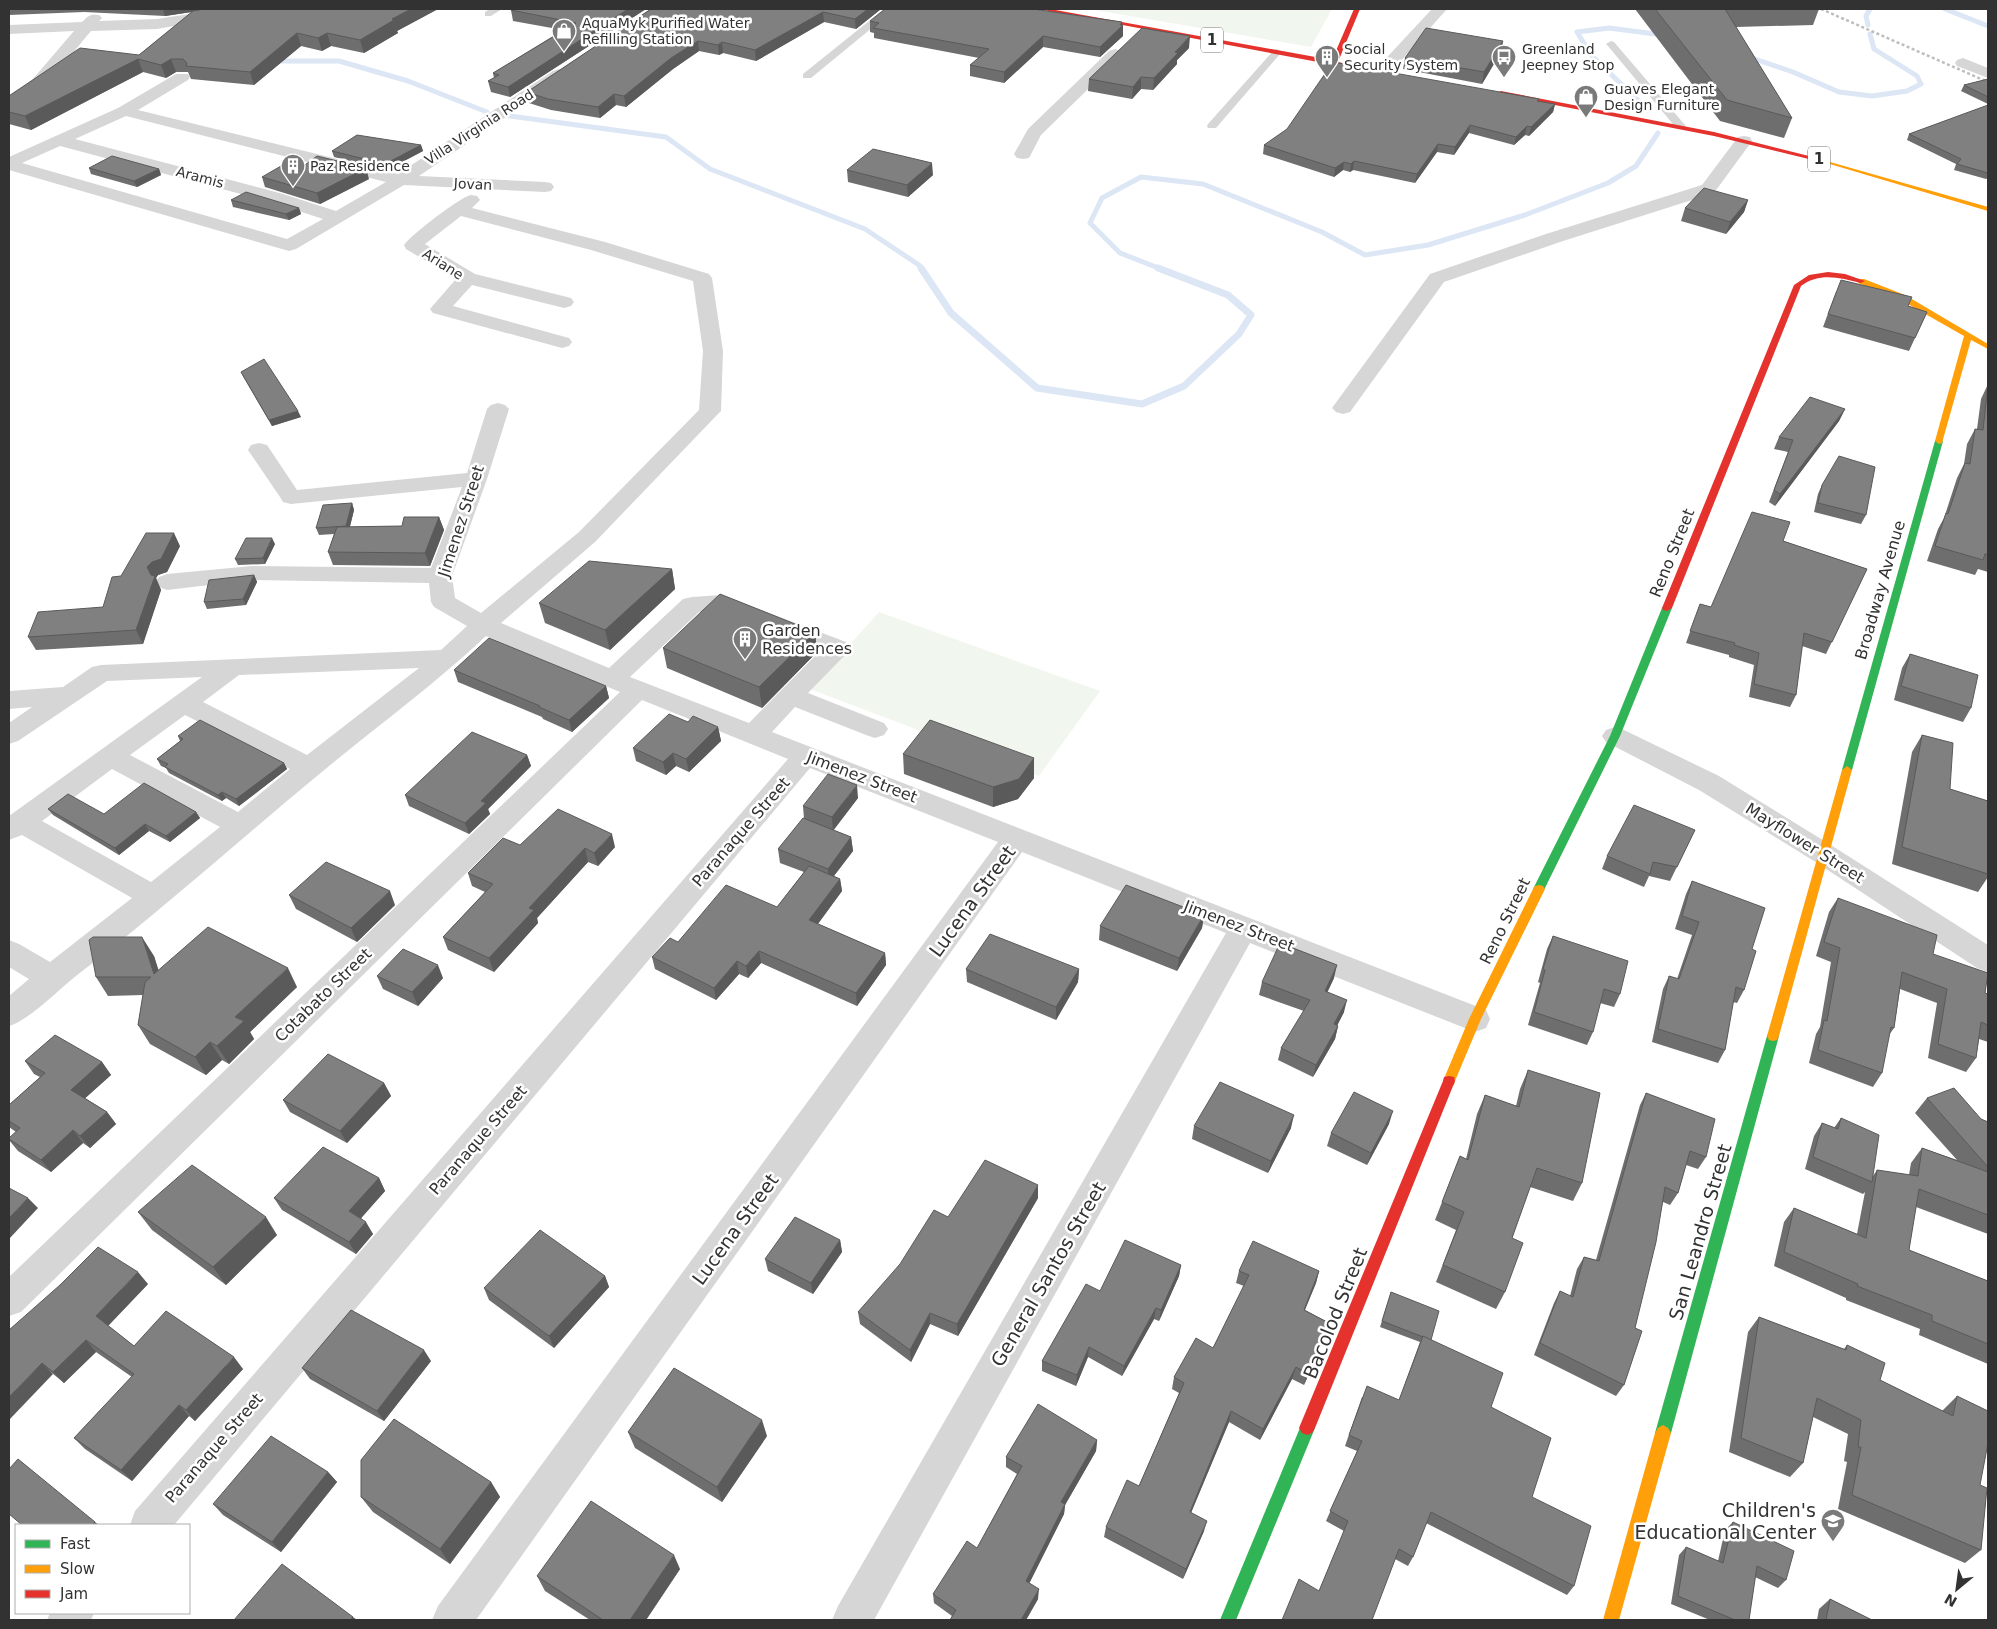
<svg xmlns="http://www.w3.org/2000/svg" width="1997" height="1629" font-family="'DejaVu Sans',sans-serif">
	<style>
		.green { fill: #f1f6ee }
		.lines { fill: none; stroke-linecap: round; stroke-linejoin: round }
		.stream-far1 { stroke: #dce6f4; stroke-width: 5 }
		.stream { stroke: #dce6f4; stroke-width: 7 }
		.lane { fill: #d6d6d6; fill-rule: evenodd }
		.street { fill: #d6d6d6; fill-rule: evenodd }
		.fast { fill: #30b455; fill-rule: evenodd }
		.slow { fill: #ff9f0a; fill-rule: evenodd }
		.jam { fill: #e5322d; fill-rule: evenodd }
		.rail { stroke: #bebebe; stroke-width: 2.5; stroke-dasharray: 3 2.5; stroke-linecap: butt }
		.wall { fill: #6e6e6e }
		.shaded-wall { fill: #5a5a5a }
		.building { fill: #808080; stroke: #5a5a5a }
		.labels { text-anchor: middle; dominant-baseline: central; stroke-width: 5; stroke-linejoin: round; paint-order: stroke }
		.far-poi-label { font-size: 14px; fill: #323232; stroke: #fff; text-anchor: start }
		.far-street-label { font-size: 14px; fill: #323232; stroke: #fff }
		.shield { fill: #fff; stroke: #707070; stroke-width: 1 }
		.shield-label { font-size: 15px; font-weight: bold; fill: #323232 }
		.street-label { font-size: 16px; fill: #323232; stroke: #fff }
		.poi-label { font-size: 16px; fill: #323232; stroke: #fff; text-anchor: start }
		.near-street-label { font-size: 19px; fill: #323232; stroke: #fff }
		.near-poi-label { font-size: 19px; fill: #323232; stroke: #fff; text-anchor: end }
	</style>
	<rect width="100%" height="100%" fill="#fff"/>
	<g class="green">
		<polygon points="1089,9 1332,9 1311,47"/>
		<polygon points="879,612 1100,691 1039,776 810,689"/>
	</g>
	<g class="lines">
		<g class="stream-far1">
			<polyline points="1945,9 1988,26"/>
			<polyline points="1868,25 1866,16 1870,9"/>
			<polyline points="1746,56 1793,72 1839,92 1872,96 1907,91 1921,84 1917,76 1874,49 1870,34"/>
			<polyline points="273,61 339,61 408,81 487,112"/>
			<polyline points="1648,110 1591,55 1577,32 1609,28 1663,35"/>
			<polyline points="510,116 666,137 710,169 865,229 919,265 922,269"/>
			<polyline points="1161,269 1120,253 1090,223 1102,198 1141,177 1203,184 1322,232 1365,255 1428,245 1525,215 1608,183 1636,166 1658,133"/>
		</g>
		<polyline class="stream" points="921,268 951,313 1037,388 1142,404 1184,386 1239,334 1251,315 1228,295 1158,268"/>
		<g class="lane">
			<polygon points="490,9 502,9 491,16 485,16 485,12"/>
			<polygon points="884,9 895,9 811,78 803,78 803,74"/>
			<polygon points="1611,41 1614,42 1685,125 1686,127 1685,129 1677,129 1608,46 1606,44"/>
			<polygon points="1277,49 1282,52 1280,54 1216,128 1208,128 1207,126 1208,124 1274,50"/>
		</g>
		<g class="street">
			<path d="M222,9H254L252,12L247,13L157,29L91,31C71,54 39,100 9,107V95L32,80L74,31L9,34V25L82,22C88,16 91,13 99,15L102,18L99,21L157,19Z"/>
			<polygon points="1432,9 1447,9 1389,74 1377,74 1375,71 1377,68"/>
			<polygon points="1115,49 1121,51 1123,54 1121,57 1041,135 1029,158 1023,159 1017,158 1014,154 1028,129 1109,51"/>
			<polygon points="1963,58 1988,68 1988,78 1957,66 1955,63 1957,60"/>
			<path d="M559,69L565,71L567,74L565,77L419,176L545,182L551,183L554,187L551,191L545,192L404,185L296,249L289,251L9,170V157L118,108L176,74H188L190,77L188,80L138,110L398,174L553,71ZM126,116L386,182L336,211L283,194L75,139ZM60,146L271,202L323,219L287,239L22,163Z"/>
			<polygon points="1744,136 1750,137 1752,141 1714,193 1560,242 1444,282 1350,412 1343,414 1336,412 1332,408 1430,274 1546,234 1702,185 1738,137"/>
			<path d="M471,195L477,196L480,200L472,208L605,242L709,274L712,278L723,351L721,411L717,415L595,542L501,623L609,668L683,599L692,597L721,595L730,598L846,642L849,648L846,654L808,693L884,723L888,729L884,735L875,738L866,735L795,707L772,732L1486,1010L1490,1019L1486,1028L1475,1032L1250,943L874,1620H832L838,1606L1226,933L1022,852L476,1620H432L438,1606L998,842L810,768L174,1525H130L135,1511L788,759L642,700L21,1312L9,1316V1277L620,692L486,636C433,686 373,729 317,776C238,841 162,910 81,972C61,987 30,1020 9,1026V996L29,979L9,967V940L19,944L50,962L132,898L22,835L9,840V816L202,677L107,681L18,741L9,744V723L32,707L9,709V691L63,687L92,667L101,665L441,650L467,626L434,607L431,602L429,583L252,580L167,590L159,587L155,582L159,577L167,574L252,566L431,568L462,487L291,504L283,502L280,497L248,450L251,445L259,443L267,445L297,490L467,473L487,409L491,405L498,403L505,405L509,409L487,479L452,576L455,598L481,613L579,532L699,410L703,351L693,281L591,250L461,216L425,244L475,274L571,298L574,302L571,306L564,308L472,285L453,306L569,338L572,342L569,346L562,348L433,313L430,309L456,279L406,249L404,245C411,235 460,197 471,195ZM719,611L820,651L749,723L630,677L699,612ZM419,668L307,755L203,702L239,675ZM185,715L290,769L238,812L130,755ZM112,769L220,827L151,882L42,821Z"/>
			<polygon points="1615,727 1624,730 1719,776 1834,847 1988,945 1988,972 1977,968 1814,861 1699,790 1606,742 1602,736 1606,730"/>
			<polygon points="50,1613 94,1613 91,1620 47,1620"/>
		</g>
		<g class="fast">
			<polygon points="1939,438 1943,441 1852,770 1847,774 1842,770 1935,441"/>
			<polygon points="1667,605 1672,608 1620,736 1543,892 1535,892 1533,889 1610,736 1662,608"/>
			<polygon points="1773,1031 1777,1032 1779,1036 1671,1433 1668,1438 1663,1441 1658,1438 1655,1433 1767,1036 1769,1032"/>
			<polygon points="1307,1421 1312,1423 1315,1428 1236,1620 1220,1620 1302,1423"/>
		</g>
		<g class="slow">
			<polygon points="1823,160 1988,207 1988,211 1823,162"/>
			<polygon points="1858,279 1864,279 1905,295 1988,344 1988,349 1971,340 1942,443 1939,444 1935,441 1964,336 1899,299 1858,283"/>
			<polygon points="1847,766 1852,770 1779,1036 1777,1040 1773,1041 1769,1040 1767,1036 1842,770"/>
			<polygon points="1539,885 1543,886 1545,889 1481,1019 1455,1081 1454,1085 1449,1086 1444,1085 1443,1081 1469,1019 1533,889 1535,886"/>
			<polygon points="1663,1425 1668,1428 1671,1433 1619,1620 1603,1620 1655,1433 1658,1428"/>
		</g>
		<g class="jam">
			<polygon points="1038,9 1050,9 1332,60 1354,9 1360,9 1338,62 1371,69 1368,71 1334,65"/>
			<polygon points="1501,91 1714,132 1829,161 1825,163 1714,136 1499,94 1499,92"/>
			<path d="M1828,272L1845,274L1865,281L1861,283C1840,278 1820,272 1801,286L1672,608L1667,611L1663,610L1662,608L1794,285L1809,275Z"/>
			<polygon points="1449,1076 1454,1077 1455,1081 1315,1428 1312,1433 1307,1435 1302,1433 1299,1428 1443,1081 1444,1077"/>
		</g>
		<polyline class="rail" points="1821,9 1988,82"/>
	</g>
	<g class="wall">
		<polygon points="9,9 438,9 397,31 398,33 364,53 331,46 322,51 301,46 254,85 191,79 188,72 176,72 166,78 143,72 31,130 9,124 9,96 139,55 192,12 165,16 84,12 9,15"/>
		<polygon points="646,9 510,97 491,92 488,81 494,78 493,73 563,30 513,21 511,10"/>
		<polygon points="651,9 881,9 856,29 824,22 756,61 723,53 719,55 699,51 673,69 626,107 616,105 600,118 551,110 529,103 527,92"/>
		<polygon points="1635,9 1819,9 1813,25 1736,27 1792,118 1784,138 1720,121"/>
		<polygon points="870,21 1122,22 1123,36 1100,57 1043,47 1004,83 970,76 970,65 979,58 874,38 874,33 870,32"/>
		<polygon points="1503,41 1501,52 1482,84 1403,69 1405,58"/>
		<polygon points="1189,48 1177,60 1177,64 1153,90 1141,89 1132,99 1088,91 1089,79"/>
		<polygon points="1988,79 1988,104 1961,91 1964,85"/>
		<polygon points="1538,101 1555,104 1553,112 1529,136 1525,135 1514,145 1469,133 1454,155 1437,152 1415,183 1353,170 1350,172 1343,170 1334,177 1263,154 1264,145"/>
		<polygon points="1988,106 1988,178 1986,179 1954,170 1956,164 1907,140 1909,134"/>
		<polygon points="421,145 423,151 387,170 334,157 332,151"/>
		<polygon points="89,168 159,169 161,175 137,187 91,174"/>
		<polygon points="847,170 933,175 908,197 848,182"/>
		<polygon points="262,177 369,179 320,204 265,187"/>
		<polygon points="231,200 299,208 301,214 289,220 233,207"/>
		<polygon points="1748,200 1744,212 1726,234 1681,221 1685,208"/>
		<polygon points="1836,292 1908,306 1927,312 1909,351 1823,327"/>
		<polygon points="241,372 301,417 272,426 244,378"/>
		<polygon points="1988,384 1988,572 1978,569 1975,575 1927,561 1938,529 1944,518 1957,478 1964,464 1967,444 1975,429 1977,429 1981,399"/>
		<polygon points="1845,409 1839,421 1775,506 1769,502 1788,452 1774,449 1779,437"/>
		<polygon points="1822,485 1866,515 1861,524 1814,512 1818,494"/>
		<polygon points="352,503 354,510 350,527 402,526 439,517 444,530 430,566 333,565 328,552 334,534 319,535 316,528"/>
		<polygon points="1783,541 1867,569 1826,654 1802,646 1796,695 1790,707 1749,697 1754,665 1729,657 1729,655 1686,643 1700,604 1711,607"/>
		<polygon points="275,544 265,564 238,565 235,559"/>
		<polygon points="180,546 167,572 158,575 156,578 161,590 143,644 36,650 28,637 103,607 121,576"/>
		<polygon points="672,569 675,589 610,650 545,623 539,603"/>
		<polygon points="254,575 257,582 246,605 207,609 204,602"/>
		<polygon points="815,632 817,652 762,708 667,668 663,648"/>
		<polygon points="1910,654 1971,708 1963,722 1894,700 1902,668"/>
		<polygon points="454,670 606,686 609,698 572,732 543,719 542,717 458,682"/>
		<polygon points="688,722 718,727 721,741 689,772 676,766 666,775 636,761 633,748"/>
		<polygon points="1922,735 1950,789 1988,801 1988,877 1978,892 1892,864 1912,752"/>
		<polygon points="178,736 284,763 287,769 239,806 226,798 222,801 169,773 166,768 161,766 157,759 180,741"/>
		<polygon points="903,754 1034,778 1018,799 993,807 904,774"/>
		<polygon points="527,755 531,766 488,809 490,814 469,834 409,806 405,795"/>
		<polygon points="858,798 833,830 851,837 853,851 834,876 840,879 842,891 818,924 885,953 886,965 857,1006 761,963 748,978 739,974 716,1000 655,969 652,957 678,942 777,907 804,872 780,863 778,849 804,819 803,806"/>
		<polygon points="48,809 104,814 196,812 200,818 170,842 149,831 119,855 53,815"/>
		<polygon points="1695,830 1670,881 1649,876 1644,887 1602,869 1607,856"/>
		<polygon points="520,845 615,847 598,866 588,862 537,918 538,923 494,972 448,950 443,937 485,892 472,886 468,873"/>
		<polygon points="1692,881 1752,949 1744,990 1737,1003 1733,1002 1725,1050 1718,1063 1652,1042 1663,989 1669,976 1677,979 1692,935 1675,929 1686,894"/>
		<polygon points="289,895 395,905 357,942 296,909"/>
		<polygon points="1838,898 1933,954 1985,993 1988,994 1988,1042 1979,1039 1976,1058 1966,1072 1928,1058 1937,1003 1900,989 1894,1028 1889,1035 1882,1073 1873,1087 1809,1063 1816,1034 1820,1027 1831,962 1816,956 1829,912"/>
		<polygon points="1204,915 1202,928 1177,971 1099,940 1100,926"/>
		<polygon points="1553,936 1620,994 1614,1007 1600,1003 1593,1032 1587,1045 1528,1025 1540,983 1538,982 1547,949"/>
		<polygon points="154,956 158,970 297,987 250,1032 254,1039 229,1064 222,1060 206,1075 150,1044 138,1025 143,995 108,996 96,977"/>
		<polygon points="966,969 1079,969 1078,982 1056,1020 967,982"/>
		<polygon points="377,976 443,978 418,1006 383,989"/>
		<polygon points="1334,978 1327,992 1344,1012 1337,1026 1338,1026 1335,1039 1313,1077 1278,1060 1281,1048 1304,1011 1259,995 1262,982"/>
		<polygon points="25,1061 102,1062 111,1075 85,1098 107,1112 116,1124 90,1148 83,1143 51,1172 18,1151 9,1140 16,1132 9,1127 9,1105 40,1077 34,1074"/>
		<polygon points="1528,1070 1582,1183 1573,1201 1530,1187 1512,1238 1505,1292 1496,1309 1436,1282 1456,1230 1435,1220 1460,1156 1466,1159 1477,1114 1485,1095 1516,1106 1520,1089"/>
		<polygon points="384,1083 391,1096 347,1143 290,1112 283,1100"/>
		<polygon points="1646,1093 1706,1157 1698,1169 1686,1165 1678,1193 1670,1205 1663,1202 1635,1328 1624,1385 1616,1396 1534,1355 1554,1303 1560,1291 1570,1296 1577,1269 1584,1257 1596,1260 1640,1105"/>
		<polygon points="1927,1098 1988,1122 1988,1234 1916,1207 1909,1250 1988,1281 1988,1364 1919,1335 1920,1329 1846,1300 1846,1298 1774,1266 1784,1222 1794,1208 1857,1234 1865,1192 1863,1194 1805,1169 1814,1136 1822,1123 1834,1128 1841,1118 1873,1176 1877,1170 1909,1175 1911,1163 1922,1148 1957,1160 1915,1113"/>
		<polygon points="1389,1124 1367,1165 1327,1146 1331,1133"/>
		<polygon points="1194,1126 1291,1128 1268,1173 1192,1139"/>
		<polygon points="379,1178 385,1191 361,1218 373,1234 356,1254 282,1210 274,1198"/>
		<polygon points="1038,1198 958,1336 930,1324 911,1362 860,1324 858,1312 948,1217"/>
		<polygon points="138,1212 277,1235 226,1285 152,1230"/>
		<polygon points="840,1240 842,1252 813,1294 768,1271 765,1259"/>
		<polygon points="1181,1265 1179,1276 1159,1321 1154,1319 1122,1376 1088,1357 1076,1386 1042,1371 1042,1361 1100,1291"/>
		<polygon points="1239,1271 1319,1271 1316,1283 1305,1310 1329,1323 1326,1334 1304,1385 1292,1379 1260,1440 1229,1422 1191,1513 1204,1531 1183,1579 1104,1537 1106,1527 1139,1486 1179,1393 1172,1389 1174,1377 1213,1348 1244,1286 1236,1283"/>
		<polygon points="605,1276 609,1287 554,1348 489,1300 484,1288"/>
		<polygon points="148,1284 108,1326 134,1346 243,1369 195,1421 189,1416 132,1481 85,1449 74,1438 132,1377 96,1352 64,1383 9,1337 9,1330"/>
		<polygon points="1391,1292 1431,1340 1491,1407 1532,1497 1574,1586 1567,1595 1426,1523 1413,1557 1408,1566 1395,1559 1319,1591 1344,1531 1326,1521 1357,1451 1345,1446 1362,1397 1399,1400 1420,1342 1380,1327"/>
		<polygon points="1759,1317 1844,1349 1847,1345 1880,1380 1942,1411 1957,1396 1980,1485 1981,1550 1965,1563 1838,1509 1847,1462 1844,1461 1848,1434 1813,1417 1803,1463 1790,1477 1729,1452 1748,1332"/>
		<polygon points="431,1361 384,1421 310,1379 302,1368"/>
		<polygon points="628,1432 767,1436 722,1502 635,1448"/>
		<polygon points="1097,1440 1096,1451 1065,1505 1064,1514 1029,1583 1038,1599 1026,1620 950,1620 952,1616 934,1603 933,1594 977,1548 1017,1474 1006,1467 1006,1457"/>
		<polygon points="328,1472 337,1482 281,1552 223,1515 213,1504"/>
		<polygon points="491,1482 500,1497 450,1564 373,1512 361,1497"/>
		<polygon points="1733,1522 1786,1580 1778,1588 1755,1577 1749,1620 1710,1620 1671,1604 1679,1555 1686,1547 1718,1561 1725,1530"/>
		<polygon points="680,1569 646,1620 590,1620 545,1591 537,1576"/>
		<polygon points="1830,1599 1872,1620 1817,1620 1819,1609"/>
	</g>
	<g class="shaded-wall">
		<polygon points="163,9 211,9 165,16"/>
		<polygon points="411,9 438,9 397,31 398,33 364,53 360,40 392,19"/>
		<polygon points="628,9 646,9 510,97 508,87"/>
		<polygon points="868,9 881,9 856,29 855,19"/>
		<polygon points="823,12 824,22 756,61 755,50"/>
		<polygon points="1122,22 1122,26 1123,25 1123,36 1100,57 1100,47"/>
		<polygon points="297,33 301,46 254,85 250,72"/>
		<polygon points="327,33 331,46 322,51 318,38"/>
		<polygon points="1043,36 1043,47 1004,83 1004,72"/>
		<polygon points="1190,36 1189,48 1177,60 1177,64 1153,90 1154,78 1175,52"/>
		<polygon points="698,41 699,51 673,69 626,107 624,96 671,58"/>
		<polygon points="1503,41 1501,52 1482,84 1484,72"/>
		<polygon points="722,42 723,53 719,55 718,45"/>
		<polygon points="138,59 143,72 31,130 25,116"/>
		<polygon points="171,59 176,72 166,78 161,65"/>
		<polygon points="1141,77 1141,89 1132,99 1133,87"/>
		<polygon points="614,94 616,105 600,118 598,107"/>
		<polygon points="1555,104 1553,112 1529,136 1531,127"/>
		<polygon points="1470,125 1469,133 1454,155 1455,147"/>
		<polygon points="1527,126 1525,135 1514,145 1516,137"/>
		<polygon points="1438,144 1437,152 1415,183 1417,174"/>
		<polygon points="421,145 423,151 387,170 385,164"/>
		<polygon points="1354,161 1353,170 1350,172 1351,164"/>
		<polygon points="1344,162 1343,170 1334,177 1335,168"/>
		<polygon points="932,163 933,175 908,197 907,185"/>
		<polygon points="366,168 369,179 320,204 317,193"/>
		<polygon points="159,169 161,175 137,187 134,181"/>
		<polygon points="1748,200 1744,212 1726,234 1730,222"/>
		<polygon points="299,208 301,214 289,220 286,214"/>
		<polygon points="1845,409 1839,421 1775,506 1780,494"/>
		<polygon points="298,411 301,417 272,426 269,420"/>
		<polygon points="352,503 354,510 348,533 346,526"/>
		<polygon points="439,517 444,530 430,566 425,553"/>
		<polygon points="174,533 180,546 167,572 158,575 156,578 161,590 143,644 136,630 147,567"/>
		<polygon points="272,538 275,544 265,564 263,558"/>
		<polygon points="672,569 675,589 610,650 605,630"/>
		<polygon points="254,575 257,582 246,605 243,599"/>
		<polygon points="815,632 817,652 762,708 759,687"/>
		<polygon points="606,686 609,698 572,732 569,720"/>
		<polygon points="718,727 721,741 689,772 686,759"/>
		<polygon points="673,753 676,766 666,775 663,762"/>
		<polygon points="527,755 531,766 488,809 490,814 469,834 465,823 481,801"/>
		<polygon points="1034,758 1034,778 1018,799 993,807 993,787"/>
		<polygon points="284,763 287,769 239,806 236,799"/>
		<polygon points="857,785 858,798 833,831 832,817"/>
		<polygon points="222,792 226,798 222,801 218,795"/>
		<polygon points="196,812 200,818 170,842 166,836"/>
		<polygon points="145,824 149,831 119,855 115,848"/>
		<polygon points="612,834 615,847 598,866 594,853"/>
		<polygon points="851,837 853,851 829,882 828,869"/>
		<polygon points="585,848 588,862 537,918 538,923 494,972 489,958 529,908"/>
		<polygon points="840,879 842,891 811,933 809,920"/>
		<polygon points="390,891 395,905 357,942 351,928"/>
		<polygon points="1204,915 1202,928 1177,971 1179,958"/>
		<polygon points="142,937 154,956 166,993 154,974"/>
		<polygon points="759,951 761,963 748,978 746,966"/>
		<polygon points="885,953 886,965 857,1006 856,993"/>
		<polygon points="737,961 739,974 716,1000 714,988"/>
		<polygon points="438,965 443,978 418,1006 412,992"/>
		<polygon points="1337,965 1334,978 1322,1004 1325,991"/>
		<polygon points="288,968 297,987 250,1032 254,1039 229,1064 217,1046 235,1017"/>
		<polygon points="1079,969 1078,982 1056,1020 1056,1007"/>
		<polygon points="1347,1000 1344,1012 1331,1037 1334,1024"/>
		<polygon points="1338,1026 1335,1039 1313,1077 1316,1065"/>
		<polygon points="210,1042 222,1060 206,1075 195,1057"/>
		<polygon points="102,1062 111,1075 81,1102 71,1090"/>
		<polygon points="384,1083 391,1096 347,1143 340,1131"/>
		<polygon points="1393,1111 1389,1124 1367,1165 1371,1153"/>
		<polygon points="107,1112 116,1124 90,1148 80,1136"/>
		<polygon points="1294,1115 1291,1128 1268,1173 1271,1161"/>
		<polygon points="73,1130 83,1143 51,1172 41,1160"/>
		<polygon points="379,1178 385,1191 356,1224 349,1211"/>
		<polygon points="1038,1185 1038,1198 958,1336 957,1324"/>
		<polygon points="28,1198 38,1208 9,1239 9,1218"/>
		<polygon points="266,1217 277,1235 226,1285 213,1267"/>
		<polygon points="366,1222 373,1234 356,1254 349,1242"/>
		<polygon points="840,1240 842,1252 813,1294 811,1283"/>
		<polygon points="1181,1265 1179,1276 1159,1321 1161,1310"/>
		<polygon points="1319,1271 1316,1283 1300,1321 1304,1310"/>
		<polygon points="138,1272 148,1284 106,1328 96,1316"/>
		<polygon points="605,1276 609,1287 554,1348 549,1336"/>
		<polygon points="1156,1308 1154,1319 1122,1376 1124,1366"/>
		<polygon points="930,1313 930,1324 911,1362 910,1350"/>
		<polygon points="1329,1323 1326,1334 1304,1385 1307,1373"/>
		<polygon points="86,1340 96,1352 64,1383 53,1372"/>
		<polygon points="1089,1347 1088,1357 1076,1386 1077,1375"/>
		<polygon points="424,1350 431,1361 384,1421 377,1411"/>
		<polygon points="234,1357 243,1369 195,1421 186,1410"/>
		<polygon points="42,1363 53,1374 9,1420 9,1397"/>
		<polygon points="1296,1367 1292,1379 1260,1440 1263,1429"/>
		<polygon points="179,1405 189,1416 132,1481 121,1470"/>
		<polygon points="1231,1411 1229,1422 1187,1522 1190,1512"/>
		<polygon points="762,1420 767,1436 722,1502 717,1487"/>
		<polygon points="1097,1440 1096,1451 1065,1505 1064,1514 1026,1590 1026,1581 1061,1502"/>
		<polygon points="328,1472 337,1482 281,1552 272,1542"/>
		<polygon points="491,1482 500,1497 450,1564 440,1549"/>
		<polygon points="1207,1521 1204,1531 1183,1579 1186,1569"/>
		<polygon points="95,1522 99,1525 92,1525"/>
		<polygon points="674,1555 680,1569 646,1620 630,1620"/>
		<polygon points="1039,1589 1038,1599 1026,1620 1021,1620"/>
		<polygon points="353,1617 357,1620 350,1620"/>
	</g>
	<g class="building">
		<polygon points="204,9 411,9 392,19 394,20 360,40 327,33 318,38 297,33 250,72 186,66 187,63 183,59 171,59 161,65 138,59 25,116 9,112 9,96 80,48 139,55 193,11"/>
		<polygon points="513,9 628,9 508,87 488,81 499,75 493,73 576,23 511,10"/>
		<polygon points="651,9 868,9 855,19 823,12 755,50 722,42 718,45 698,41 671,58 624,96 614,94 598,107 548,99 527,92"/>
		<polygon points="885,9 1033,9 1122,22 1120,25 1123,25 1100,47 1043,36 1004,72 970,65 989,49 873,28 879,23 870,21"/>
		<polygon points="1655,9 1725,9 1792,118 1727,100"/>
		<polygon points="1142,28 1190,36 1175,52 1178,53 1154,78 1141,77 1133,87 1089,79"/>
		<polygon points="1426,28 1503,41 1484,72 1405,58"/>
		<polygon points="1333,62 1539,99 1537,101 1555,104 1531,127 1527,126 1516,137 1470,125 1455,147 1438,144 1417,174 1354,161 1351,164 1344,162 1335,168 1264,145 1287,129"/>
		<polygon points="1988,79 1988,97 1964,85"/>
		<polygon points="1988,105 1988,173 1957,164 1961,159 1909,134"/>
		<polygon points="357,135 421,145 385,164 332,151"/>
		<polygon points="873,149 932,163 907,185 847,170"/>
		<polygon points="112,156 159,169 134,181 89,168"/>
		<polygon points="317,156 366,168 317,193 262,177 281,166 298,170"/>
		<polygon points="1704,188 1748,200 1730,222 1685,208"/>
		<polygon points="246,192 299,208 286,214 231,200"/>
		<polygon points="1841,280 1912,297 1908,306 1927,312 1915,338 1828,314"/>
		<polygon points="264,359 298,411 269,420 241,372"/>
		<polygon points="1988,384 1988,554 1985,554 1983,560 1935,546 1946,513 1948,514 1965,463 1970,464 1975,429 1983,430"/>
		<polygon points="1810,397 1845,409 1780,494 1774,490 1793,440 1779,437"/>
		<polygon points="1839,456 1875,467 1866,515 1818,503 1822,485"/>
		<polygon points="352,503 346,526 316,528 323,505"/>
		<polygon points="1752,512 1790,522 1783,541 1867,569 1832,642 1804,633 1796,695 1754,684 1759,653 1734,645 1735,643 1690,631 1700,604 1711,607"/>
		<polygon points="404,517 439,517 425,553 328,552 337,527 402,526"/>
		<polygon points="146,533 174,533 161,559 152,562 147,567 151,575 155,576 136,630 28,637 38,612 103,607 112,577 121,576"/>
		<polygon points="246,538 272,538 263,558 235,559"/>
		<polygon points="589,561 672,569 605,630 539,603"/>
		<polygon points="254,575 243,599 204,602 209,580"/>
		<polygon points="720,594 815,632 759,687 663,648"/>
		<polygon points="489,638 606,686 569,720 539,707 540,706 454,670"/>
		<polygon points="1910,654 1978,675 1971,708 1901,686"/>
		<polygon points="669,714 688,722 693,716 718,727 686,759 673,753 663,762 633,748"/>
		<polygon points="200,720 284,763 236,799 222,792 218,795 165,767 168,764 157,759 183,739 178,736"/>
		<polygon points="930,720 1034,758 1019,779 993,787 903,754"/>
		<polygon points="472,732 527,755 481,801 486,803 465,823 405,795"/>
		<polygon points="1922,735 1953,743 1950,789 1988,801 1988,874 1902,847"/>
		<polygon points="828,774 857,785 832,817 803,806"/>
		<polygon points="144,783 196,812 166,836 145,824 115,848 48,809 68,794 104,814"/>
		<polygon points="1634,805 1695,830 1677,867 1653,862 1650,874 1607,856"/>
		<polygon points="558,809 612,834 594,853 585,848 529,908 534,910 489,958 443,937 493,884 468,873 503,838 520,845"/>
		<polygon points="803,818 851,837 828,869 778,849"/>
		<polygon points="326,862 390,891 351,928 289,895"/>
		<polygon points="809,866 840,879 809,920 885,953 856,993 759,951 746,966 737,961 714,988 652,957 670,938 678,942 726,885 777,907"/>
		<polygon points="1692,881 1765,908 1752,949 1756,951 1744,990 1736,987 1725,1050 1658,1029 1669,976 1679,979 1699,922 1682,916"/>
		<polygon points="1126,885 1204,915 1179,958 1100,926"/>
		<polygon points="1838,898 1937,935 1933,954 1988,973 1985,993 1988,994 1988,1025 1981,1022 1976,1058 1938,1044 1947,989 1902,972 1894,1028 1891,1027 1882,1073 1818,1050 1824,1020 1827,1021 1840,948 1824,942"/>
		<polygon points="208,927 288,968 235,1017 244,1021 217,1046 210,1042 195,1057 138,1025 145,982 151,977 96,977 89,940 93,937 142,937 154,974"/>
		<polygon points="990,934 1079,969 1056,1007 966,969"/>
		<polygon points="1553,936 1628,961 1620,994 1604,989 1593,1032 1534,1012 1545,970 1543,969"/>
		<polygon points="1280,943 1337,965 1325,991 1347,1000 1334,1024 1338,1026 1316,1065 1281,1048 1310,1000 1262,982"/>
		<polygon points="403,949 438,965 412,992 377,976"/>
		<polygon points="55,1035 102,1062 71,1090 107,1112 80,1136 73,1130 41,1160 9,1139 9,1138 20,1128 9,1121 9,1105 45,1073 25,1061"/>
		<polygon points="328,1054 384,1083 340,1131 283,1100"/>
		<polygon points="1528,1070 1600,1093 1582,1183 1537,1168 1512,1238 1523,1243 1505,1292 1443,1265 1464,1212 1442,1202 1460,1156 1468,1160 1485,1095 1519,1107"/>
		<polygon points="1220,1082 1294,1115 1271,1161 1194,1126"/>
		<polygon points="1954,1088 1981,1119 1988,1122 1988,1167 1927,1098"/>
		<polygon points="1354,1092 1393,1111 1371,1153 1331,1133"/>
		<polygon points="1646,1093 1715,1119 1706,1157 1690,1151 1678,1193 1665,1187 1656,1242 1635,1328 1642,1331 1624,1385 1540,1343 1560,1291 1573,1297 1584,1257 1599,1261"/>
		<polygon points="1841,1118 1879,1135 1872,1182 1813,1157 1822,1123 1838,1129"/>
		<polygon points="323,1147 379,1178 349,1211 366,1222 349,1242 274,1198"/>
		<polygon points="1922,1148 1988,1172 1988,1215 1919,1189 1909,1250 1988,1281 1988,1344 1932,1321 1932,1315 1857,1286 1858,1284 1784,1252 1794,1208 1866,1238 1877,1170 1918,1176"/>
		<polygon points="985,1160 1038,1185 957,1324 930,1313 910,1350 858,1312 900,1264 934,1210 948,1217"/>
		<polygon points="192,1165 266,1217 213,1267 138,1212"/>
		<polygon points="9,1188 28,1198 9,1218"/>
		<polygon points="795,1217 840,1240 811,1283 765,1259"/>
		<polygon points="540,1230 605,1276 549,1336 484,1288"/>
		<polygon points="1125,1240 1181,1265 1161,1310 1156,1308 1124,1366 1089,1347 1077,1375 1042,1361 1086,1284 1100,1291"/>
		<polygon points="1253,1241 1319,1271 1304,1310 1329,1323 1307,1373 1296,1367 1263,1429 1231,1411 1190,1512 1207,1521 1186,1569 1106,1527 1127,1480 1139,1486 1184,1383 1174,1377 1196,1338 1213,1348 1249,1275 1239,1271"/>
		<polygon points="98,1247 138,1272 96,1316 134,1346 166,1311 234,1357 186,1410 179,1405 121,1470 74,1438 134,1374 86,1340 53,1372 42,1363 9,1397 9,1330 60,1285"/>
		<polygon points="1391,1292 1439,1311 1431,1340 1382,1321"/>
		<polygon points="351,1310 424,1350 377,1411 302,1368"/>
		<polygon points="1759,1317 1846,1350 1847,1345 1885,1363 1880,1380 1953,1416 1957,1396 1988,1411 1988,1443 1980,1485 1987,1488 1981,1550 1852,1495 1861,1447 1858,1447 1861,1420 1817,1398 1803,1463 1741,1438"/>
		<polygon points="1423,1336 1503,1373 1491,1407 1551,1438 1532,1497 1591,1526 1574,1586 1431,1512 1413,1557 1399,1549 1372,1620 1282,1620 1299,1579 1319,1591 1348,1521 1330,1511 1362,1441 1349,1435 1367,1386 1399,1400"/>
		<polygon points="674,1368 762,1420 717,1487 628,1432"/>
		<polygon points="1038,1404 1097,1440 1061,1502 1065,1504 1026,1581 1039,1589 1021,1620 950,1620 956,1610 933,1594 967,1541 977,1548 1022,1466 1006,1457"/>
		<polygon points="394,1419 491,1482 440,1549 361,1497 361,1460"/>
		<polygon points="271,1436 328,1472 272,1542 213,1504"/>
		<polygon points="18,1459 95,1522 92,1525 22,1525 9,1514 9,1469"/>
		<polygon points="591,1501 674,1555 630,1620 603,1620 537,1576"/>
		<polygon points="1733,1522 1794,1551 1786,1580 1757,1566 1749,1620 1735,1620 1678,1596 1686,1547 1723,1563"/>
		<polygon points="282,1564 353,1617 350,1620 234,1620"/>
		<polygon points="1830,1599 1872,1620 1826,1620"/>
	</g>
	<defs>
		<symbol id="shop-pin" viewBox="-11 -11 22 30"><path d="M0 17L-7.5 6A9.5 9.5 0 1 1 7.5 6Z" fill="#7a7a7a" stroke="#fff"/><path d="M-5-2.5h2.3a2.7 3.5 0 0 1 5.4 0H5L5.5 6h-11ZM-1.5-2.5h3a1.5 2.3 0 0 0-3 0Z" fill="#fff"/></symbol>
		<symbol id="building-pin" viewBox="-11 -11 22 30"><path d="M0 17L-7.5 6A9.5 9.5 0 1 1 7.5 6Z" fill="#7a7a7a" stroke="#fff"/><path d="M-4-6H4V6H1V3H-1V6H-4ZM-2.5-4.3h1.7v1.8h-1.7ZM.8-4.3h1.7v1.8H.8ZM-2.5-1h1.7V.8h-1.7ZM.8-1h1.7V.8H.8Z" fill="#fff"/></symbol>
		<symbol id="bus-pin" viewBox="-11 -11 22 30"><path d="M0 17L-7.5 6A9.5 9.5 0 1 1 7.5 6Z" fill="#7a7a7a" stroke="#fff"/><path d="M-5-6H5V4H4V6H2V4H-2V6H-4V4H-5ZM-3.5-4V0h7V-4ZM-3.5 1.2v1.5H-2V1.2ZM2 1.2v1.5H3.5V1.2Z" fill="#fff"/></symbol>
		<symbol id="school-pin" viewBox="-11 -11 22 30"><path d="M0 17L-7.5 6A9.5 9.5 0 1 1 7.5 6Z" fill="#7a7a7a" stroke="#fff"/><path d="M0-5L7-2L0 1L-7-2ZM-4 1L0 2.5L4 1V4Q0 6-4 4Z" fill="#fff"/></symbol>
	</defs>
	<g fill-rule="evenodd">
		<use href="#shop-pin" x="550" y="17" width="28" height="38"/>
		<use href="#building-pin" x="1313" y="43" width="28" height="38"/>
		<use href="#bus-pin" x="1490" y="43" width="28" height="38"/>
		<use href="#shop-pin" x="1572" y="83" width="28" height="38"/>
		<use href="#building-pin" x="279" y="152" width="28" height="38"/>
		<use href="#building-pin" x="731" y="625" width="28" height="38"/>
		<use href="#school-pin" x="1819" y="1507" width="28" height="38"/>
	</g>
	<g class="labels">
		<g class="far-poi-label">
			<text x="582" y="23">AquaMyk Purified Water<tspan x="582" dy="16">Refilling Station</tspan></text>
			<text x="1344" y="49">Social<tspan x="1344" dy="16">Security System</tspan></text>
			<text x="1522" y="49">Greenland<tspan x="1522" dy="16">Jeepney Stop</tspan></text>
			<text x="1604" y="89">Guaves Elegant<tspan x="1604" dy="16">Design Furniture</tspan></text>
			<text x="310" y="166">Paz Residence</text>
		</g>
		<g class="far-street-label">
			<text transform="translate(479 127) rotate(-33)">Villa Virginia Road</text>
			<text transform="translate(200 177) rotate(15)">Aramis</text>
			<text transform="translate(473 184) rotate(3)">Jovan</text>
			<text transform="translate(443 264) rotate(32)">Ariane</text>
		</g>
		<g class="shield">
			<rect x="1201" y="27.5" width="22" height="25" rx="4"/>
			<rect x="1808" y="146.5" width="22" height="25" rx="4"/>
		</g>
		<g class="shield-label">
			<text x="1212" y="40">1</text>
			<text x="1819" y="159">1</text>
		</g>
		<g class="street-label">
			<text transform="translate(461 521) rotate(-72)">Jimenez Street</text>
			<text transform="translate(1672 553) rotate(-68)">Reno Street</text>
			<text transform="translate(1880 590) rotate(-74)">Broadway Avenue</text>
			<text transform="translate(862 777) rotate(21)">Jimenez Street</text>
			<text transform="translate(741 832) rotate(-49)">Paranaque Street</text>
			<text transform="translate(1805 843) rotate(32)">Mayflower Street</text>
			<text transform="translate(1505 921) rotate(-64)">Reno Street</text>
			<text transform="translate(1239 926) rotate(21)">Jimenez Street</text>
			<text transform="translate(323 995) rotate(-44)">Cotabato Street</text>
			<text transform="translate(478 1140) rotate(-49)">Paranaque Street</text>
			<text transform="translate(214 1448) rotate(-49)">Paranaque Street</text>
		</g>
		<g class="poi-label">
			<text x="762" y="630">Garden<tspan x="762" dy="18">Residences</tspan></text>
		</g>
		<g class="near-street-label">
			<text transform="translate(972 901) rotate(-54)">Lucena Street</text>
			<text transform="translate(735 1229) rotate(-54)">Lucena Street</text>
			<text transform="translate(1700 1232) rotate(-74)">San Leandro Street</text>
			<text transform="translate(1048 1274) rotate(-60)">General Santos Street</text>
			<text transform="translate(1335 1313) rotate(-68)">Bacolod Street</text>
		</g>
		<g class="near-poi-label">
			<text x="1816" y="1510">Children's<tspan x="1816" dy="22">Educational Center</tspan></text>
		</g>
	</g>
	<rect width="1997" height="1629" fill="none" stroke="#323232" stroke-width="20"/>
	<rect x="15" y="1524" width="175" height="90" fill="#ffffff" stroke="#adadad"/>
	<rect x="25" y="1540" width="25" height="8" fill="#30b455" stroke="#adadad"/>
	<text x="60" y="1549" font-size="15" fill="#323232">Fast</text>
	<rect x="25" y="1565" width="25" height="8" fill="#ff9f0a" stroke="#adadad"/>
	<text x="60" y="1574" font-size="15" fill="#323232">Slow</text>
	<rect x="25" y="1590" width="25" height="8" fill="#e5322d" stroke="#adadad"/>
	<text x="60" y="1599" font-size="15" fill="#323232">Jam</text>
	<g transform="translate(1957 1589) rotate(209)" stroke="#ffffff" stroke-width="4" paint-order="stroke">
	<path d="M0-4L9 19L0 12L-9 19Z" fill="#323232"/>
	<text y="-8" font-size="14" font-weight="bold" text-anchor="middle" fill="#323232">N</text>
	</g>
</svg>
